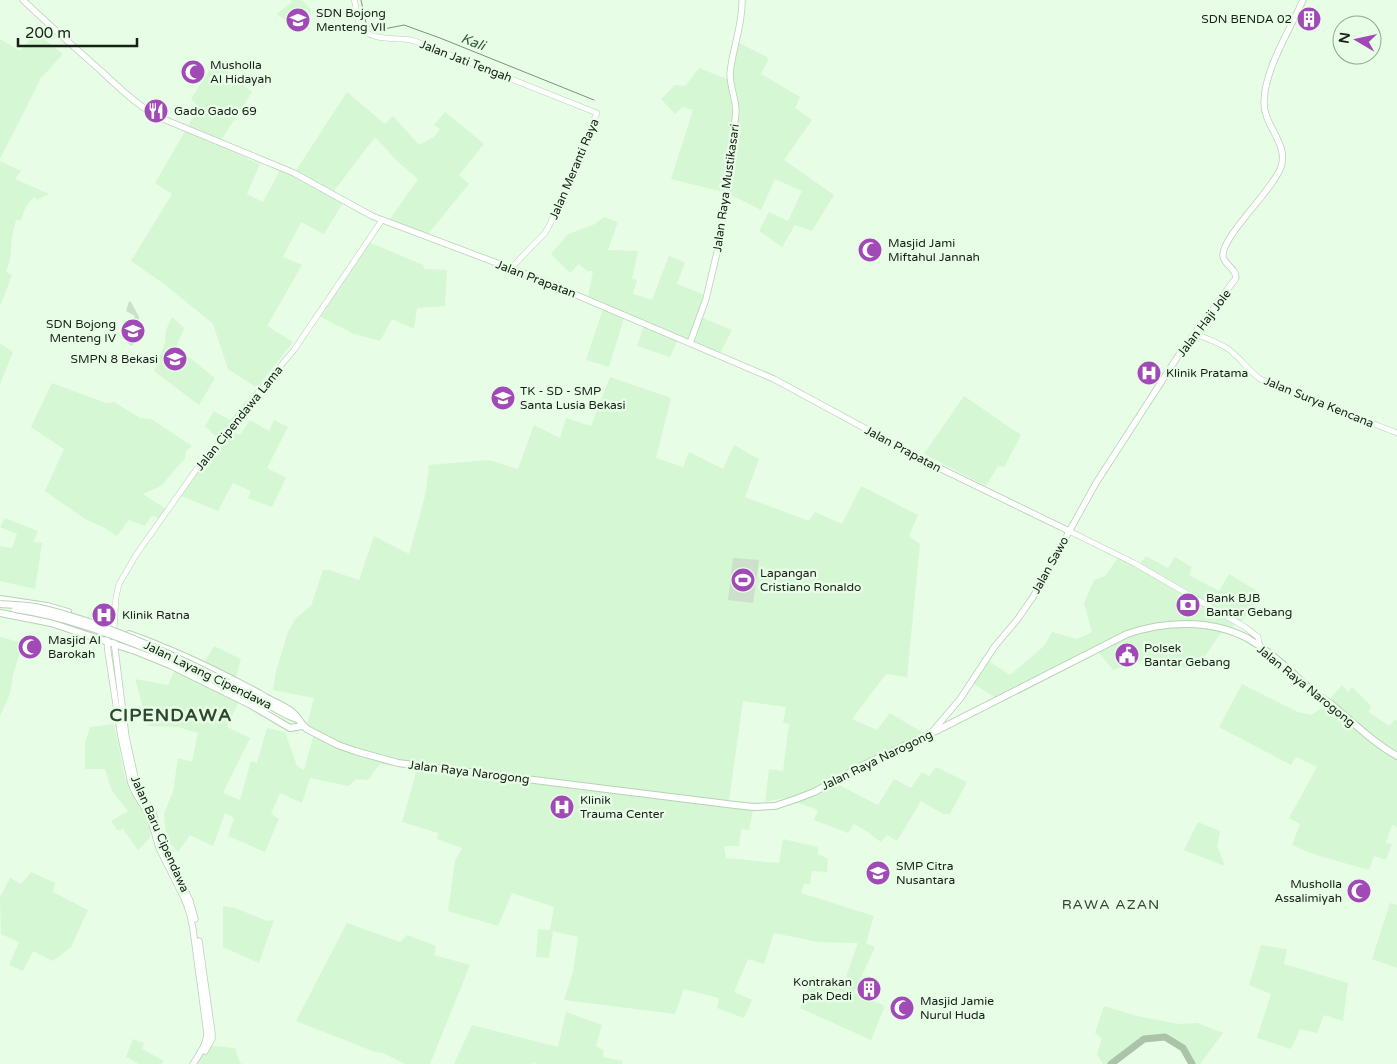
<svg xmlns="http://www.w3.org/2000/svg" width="1397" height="1064" font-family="'Varela Round',sans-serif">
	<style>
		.built { fill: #d5f7d3 }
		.green { fill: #cce0cb }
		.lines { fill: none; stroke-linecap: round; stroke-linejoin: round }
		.stream { stroke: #7f927d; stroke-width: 1 }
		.river { stroke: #abc3a9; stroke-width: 7 }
		.tertiary-casing { stroke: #b7d2b5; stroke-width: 6 }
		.secondary-casing { stroke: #b7d2b5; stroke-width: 7 }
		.primary-casing { stroke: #b7d2b5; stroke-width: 8 }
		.tertiary { stroke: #fff; stroke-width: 5 }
		.secondary { stroke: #fff; stroke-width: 5.5 }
		.primary { stroke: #fff; stroke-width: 6 }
		.primary-bridge-casing { stroke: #b7d2b5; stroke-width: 8; stroke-linecap: butt }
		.primary-bridge { stroke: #fff; stroke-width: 6 }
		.labels { text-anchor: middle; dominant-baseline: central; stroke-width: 5; stroke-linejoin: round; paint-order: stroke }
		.poi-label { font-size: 12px; fill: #172117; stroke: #e7fde6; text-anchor: start }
		.street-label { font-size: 12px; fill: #172117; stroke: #e7fde6 }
		.water-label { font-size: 14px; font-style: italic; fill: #385c36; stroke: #e7fde6 }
		.neighbourhood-label { font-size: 14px; letter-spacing: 1px; fill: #30472f; stroke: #e7fde6 }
		.district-label { font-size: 18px; font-weight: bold; letter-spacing: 1px; fill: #30472f; stroke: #e7fde6 }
	</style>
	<rect width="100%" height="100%" fill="#e7fde6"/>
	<g class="built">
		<polygon points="291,0 302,0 311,10 309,30 295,27 277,14 292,2"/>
		<polygon points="36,33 63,54 41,78 0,159 0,39 20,51"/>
		<polygon points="739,43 769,58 761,74 800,97 795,108 812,120 784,160 834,195 812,231 795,225 782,247 759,231 769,212 788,221 802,191 775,179 761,210 727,193 671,179 693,110 683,107 675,114 661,99 675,85 685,86 699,68 732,81 732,71"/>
		<polygon points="215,61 252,92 218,145 260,164 247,194 263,202 280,170 293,175 347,92 385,124 393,116 419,145 434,137 440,129 434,125 445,112 484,144 459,175 469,184 428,234 390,219 418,179 398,162 375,137 334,191 346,198 324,234 301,222 283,257 302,265 267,326 293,342 257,388 228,369 213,324 167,286 131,261 172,194 155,183 199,107 191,99"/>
		<polygon points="0,161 21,171 15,179 49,194 37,200 34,197 26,206 21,220 16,220 12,236 10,260 6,272 12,275 1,304 0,303"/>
		<polygon points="604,217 618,222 608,250 638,251 632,279 637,280 633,294 652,300 669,256 685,262 677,284 708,296 701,317 732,330 718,357 677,341 670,357 637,346 644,325 624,318 609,367 586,360 605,303 588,297 593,271 587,271 579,264 570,273 551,254 568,234 595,224"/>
		<polygon points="366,241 423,265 424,269 447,270 445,306 417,308 414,329 392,319 380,341 354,334 317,315"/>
		<polygon points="172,317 184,328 176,347 215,378 199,405 154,371 165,343 166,330"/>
		<polygon points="0,343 13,352 0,384"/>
		<polygon points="1148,364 1158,370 1150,382 1140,377"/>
		<polygon points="610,377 671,398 656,458 683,467 689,452 723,469 734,445 759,459 745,497 809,521 815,512 842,524 861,486 918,515 909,536 920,544 907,677 886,674 852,719 877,730 890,713 930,737 839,785 878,805 894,779 911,788 922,772 929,776 936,767 967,782 950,814 943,814 921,801 897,841 887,835 881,842 863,829 854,824 848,833 814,820 818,810 784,798 765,802 769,769 783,771 789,724 783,723 786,707 743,701 728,807 753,810 749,830 741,829 739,846 724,846 726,858 779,863 783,839 818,847 818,854 828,859 827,872 812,871 810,884 804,884 801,893 874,916 866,943 875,947 854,993 885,1006 871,1040 800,1008 813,976 842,988 858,943 818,942 774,933 764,964 748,959 734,992 752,1000 744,1018 717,1008 719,998 684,989 675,1014 564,1000 573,972 578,937 553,931 549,958 536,957 538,929 550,930 554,907 512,893 498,926 448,911 455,861 462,848 437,839 438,833 402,822 417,769 380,764 368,780 356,779 349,786 310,778 302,803 280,793 271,814 279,819 265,852 228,836 234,818 225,813 213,846 190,835 178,852 166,839 164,813 173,792 178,758 192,762 198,733 178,727 148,726 135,679 168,685 177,665 197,675 214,646 241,659 234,683 244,690 227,727 250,738 223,793 240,800 251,761 257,763 267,728 285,732 297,766 304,770 315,730 307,725 314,698 273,690 276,671 288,632 296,618 311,606 323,570 329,570 359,580 374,536 409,554 425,496 429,465 489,460 518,469 534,425 560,438 566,418 591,426"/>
		<polygon points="52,383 106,403 114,402 140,418 151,419 192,446 186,451 185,458 161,486 143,494 166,509 160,520 152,515 145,526 129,520 117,536 105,528 85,519 45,491 64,449 31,427"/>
		<polygon points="964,396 1021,435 1004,467 998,466 986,486 924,454"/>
		<polygon points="214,411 233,422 228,429 240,435 250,420 269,431 274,420 288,427 267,468 286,478 272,507 248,498 251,491 233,483 218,511 179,495 220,441 205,426"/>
		<polygon points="5,518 38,531 33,542 42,543 35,589 0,581 0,546 12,548 17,534 0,527"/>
		<polygon points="1120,555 1138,566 1146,556 1168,568 1175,557 1192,567 1189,575 1219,591 1229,574 1260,593 1243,620 1219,635 1197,669 1163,665 1150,658 1113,670 1097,650 1002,702 971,682 987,660 1010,675 1044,646 1052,632 1077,639 1092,632 1084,603 1094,580 1105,576"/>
		<polygon points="0,637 23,643 13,675 10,694 0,716"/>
		<polygon points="1242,684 1298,712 1311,715 1321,709 1342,685 1348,692 1352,687 1371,706 1369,712 1389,726 1395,719 1397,721 1397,827 1392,825 1386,843 1392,844 1386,860 1374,856 1369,870 1316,855 1292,845 1300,824 1289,818 1317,767 1296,757 1291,765 1219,727"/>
		<polygon points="114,724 125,778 150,824 150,838 138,850 123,829 118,831 111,821 128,811 112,791 105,769 85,769 85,743 90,727"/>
		<polygon points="1198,822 1220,831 1217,846 1225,866 1184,850"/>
		<polygon points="31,872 55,883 53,892 88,910 71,947 53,961 33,951 23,971 9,965 19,942 1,934 0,897 10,878 21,884"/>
		<polygon points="1390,903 1397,905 1397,968 1372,959"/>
		<polygon points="223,906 235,908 267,921 274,920 259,963 223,947"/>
		<polygon points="347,923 400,942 407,935 436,946 434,955 470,965 430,1064 405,1064 383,1053 375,1052 296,1021"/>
		<polygon points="1261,945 1287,949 1284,964 1348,983 1343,1021 1324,1015 1317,1033 1300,1029 1291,1049 1257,1038 1271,994 1249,985"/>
		<polygon points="1104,1006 1137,1016 1179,1024 1197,1023 1223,1033 1200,1064 1192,1064 1183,1048 1165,1037 1144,1039 1111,1064 1103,1064 1097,1054 1102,1038 1095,1033"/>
		<polygon points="566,1012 602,1025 596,1046 604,1050 603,1057 623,1061 622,1064 538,1064 532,1063 531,1064 454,1064 472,1025 558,1047"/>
		<polygon points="133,1039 144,1043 142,1049 164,1061 162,1064 139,1064 126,1057"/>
		<polygon points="204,1045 235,1048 240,1063 243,1064 193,1064"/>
	</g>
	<g class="green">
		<polygon points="129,301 131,302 139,317 139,324 132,346 126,342 135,316 126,311"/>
		<polygon points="733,558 759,560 753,603 728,600"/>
	</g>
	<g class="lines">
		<polyline class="stream" points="361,0 366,23 369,26 379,30 404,25 440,38 594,100"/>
		<polyline class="river" points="1111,1064 1144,1039 1165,1037 1183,1048 1192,1064"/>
		<defs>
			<g id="tertiary">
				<path d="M354,0C357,7 356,16 359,23C367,40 386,38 401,39C407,39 413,40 420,43L597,113L550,224L545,233L510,269"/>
				<path d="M1196,334C1205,338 1220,343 1228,349C1240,357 1248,370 1260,379L1397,433"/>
				<polyline points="1069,531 1134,563 1245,627 1258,637 1260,647"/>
				<polyline points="114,629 116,597 119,584 136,555 196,470 221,441 231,425 244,409 294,350 382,220"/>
			</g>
			<g id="secondary">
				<path d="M23,0C48,24 74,47 100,70C117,86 136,104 156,116L294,173L372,216L534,277L774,379L927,462L1069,531"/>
				<path d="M690,343L706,299L718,248L727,191L736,112C736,99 730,87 730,74C732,49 743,25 742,0"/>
				<path d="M109,629L107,641L108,652L121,737L131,783L136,794L150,817L159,848L185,900L190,915L193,929L207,1034C206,1045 199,1055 193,1064"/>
				<polyline points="114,641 126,737 136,782 141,793 153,813 160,837 190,901 195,919"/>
				<path d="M932,732L960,699L995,646L1017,620L1033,597L1096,483L1180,353L1236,278C1236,268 1224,265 1223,256C1221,237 1274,189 1281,167C1289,144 1264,126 1264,103C1264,70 1290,30 1303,0"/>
				<polyline points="199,941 212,1033 212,1039 205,1051"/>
			</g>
			<g id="primary">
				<polyline points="0,599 47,606 68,612"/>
				<polyline points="0,613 51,623 138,652 170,665 251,705 290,728 302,726"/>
				<path d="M129,634C174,650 220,672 262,695C271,701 284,705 292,712C299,717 300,724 307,729L338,745L355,751L398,763L735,805L754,807L775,806L796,799L814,792L868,763L942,728L1127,634C1165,621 1210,619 1247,638C1271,652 1292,672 1312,691C1318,696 1325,700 1331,704C1353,722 1372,742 1397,756"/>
				<polyline points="228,683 289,716 297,719"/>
				<polyline points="226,687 248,698"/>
			</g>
		</defs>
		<use href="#tertiary" class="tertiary-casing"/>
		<use href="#secondary" class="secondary-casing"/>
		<use href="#primary" class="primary-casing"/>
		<use href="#tertiary" class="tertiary"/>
		<use href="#secondary" class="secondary"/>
		<use href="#primary" class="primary"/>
		<defs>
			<g id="primary-bridge">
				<path d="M0,604C11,605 23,605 35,607C52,610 69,616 86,621C136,638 182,659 228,683"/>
				<path d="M15,609C63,616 108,633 153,651"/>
				<polyline points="214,680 226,687"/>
			</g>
		</defs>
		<use href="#primary-bridge" class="primary-bridge-casing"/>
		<use href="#primary-bridge" class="primary-bridge"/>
	</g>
	<defs>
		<symbol id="building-disc" viewBox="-11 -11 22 22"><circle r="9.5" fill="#a14ab7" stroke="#e7fde6"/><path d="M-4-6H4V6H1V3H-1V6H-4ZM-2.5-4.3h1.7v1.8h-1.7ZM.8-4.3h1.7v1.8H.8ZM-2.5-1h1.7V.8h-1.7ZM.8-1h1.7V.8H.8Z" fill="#fff"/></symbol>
		<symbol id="school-disc" viewBox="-11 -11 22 22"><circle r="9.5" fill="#a14ab7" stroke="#e7fde6"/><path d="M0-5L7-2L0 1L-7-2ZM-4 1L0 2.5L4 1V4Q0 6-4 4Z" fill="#fff"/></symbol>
		<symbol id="mosque-disc" viewBox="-11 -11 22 22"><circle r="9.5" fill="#a14ab7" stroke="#e7fde6"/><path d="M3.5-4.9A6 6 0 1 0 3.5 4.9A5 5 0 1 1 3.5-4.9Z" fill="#fff"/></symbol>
		<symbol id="restaurant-disc" viewBox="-11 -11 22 22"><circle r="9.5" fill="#a14ab7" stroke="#e7fde6"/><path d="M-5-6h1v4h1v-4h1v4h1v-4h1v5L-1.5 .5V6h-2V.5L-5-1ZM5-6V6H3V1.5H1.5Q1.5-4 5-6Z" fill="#fff"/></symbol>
		<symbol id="hospital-disc" viewBox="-11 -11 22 22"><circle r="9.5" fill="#a14ab7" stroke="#e7fde6"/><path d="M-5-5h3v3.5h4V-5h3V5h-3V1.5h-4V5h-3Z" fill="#fff"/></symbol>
		<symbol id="stadium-disc" viewBox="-11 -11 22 22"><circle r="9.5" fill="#a14ab7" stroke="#e7fde6"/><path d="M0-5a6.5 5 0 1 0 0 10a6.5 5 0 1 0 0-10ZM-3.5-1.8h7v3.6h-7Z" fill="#fff"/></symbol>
		<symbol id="bank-disc" viewBox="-11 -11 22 22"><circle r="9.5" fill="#a14ab7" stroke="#e7fde6"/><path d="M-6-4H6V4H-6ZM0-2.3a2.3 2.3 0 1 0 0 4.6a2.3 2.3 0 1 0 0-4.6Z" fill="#fff"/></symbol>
		<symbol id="civic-disc" viewBox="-11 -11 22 22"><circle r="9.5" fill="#a14ab7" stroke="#e7fde6"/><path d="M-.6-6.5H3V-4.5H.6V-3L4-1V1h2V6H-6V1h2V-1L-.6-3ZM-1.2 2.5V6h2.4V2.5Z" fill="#fff"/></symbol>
	</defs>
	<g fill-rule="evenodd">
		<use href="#building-disc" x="1295" y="5" width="28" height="28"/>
		<use href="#school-disc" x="284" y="6" width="28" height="28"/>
		<use href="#mosque-disc" x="179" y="58" width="28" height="28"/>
		<use href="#restaurant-disc" x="142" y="97" width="28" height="28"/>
		<use href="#mosque-disc" x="856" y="236" width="28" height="28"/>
		<use href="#school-disc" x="119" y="317" width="28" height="28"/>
		<use href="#school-disc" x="161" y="345" width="28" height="28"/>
		<use href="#hospital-disc" x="1135" y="359" width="28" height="28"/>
		<use href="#school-disc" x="489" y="384" width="28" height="28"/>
		<use href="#stadium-disc" x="729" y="566" width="28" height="28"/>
		<use href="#bank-disc" x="1174" y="591" width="28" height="28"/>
		<use href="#hospital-disc" x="90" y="601" width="28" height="28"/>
		<use href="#mosque-disc" x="16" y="633" width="28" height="28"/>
		<use href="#civic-disc" x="1113" y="641" width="28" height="28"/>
		<use href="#hospital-disc" x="548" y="793" width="28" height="28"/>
		<use href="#school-disc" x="864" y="859" width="28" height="28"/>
		<use href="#mosque-disc" x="1345" y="877" width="28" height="28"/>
		<use href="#building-disc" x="855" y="975" width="28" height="28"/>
		<use href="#mosque-disc" x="888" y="994" width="28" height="28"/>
	</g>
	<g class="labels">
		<g class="poi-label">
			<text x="316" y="13">SDN Bojong<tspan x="316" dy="14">Menteng VII</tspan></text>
			<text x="1292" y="19" text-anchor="end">SDN BENDA 02</text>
			<text x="210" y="65">Musholla<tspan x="210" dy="14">Al Hidayah</tspan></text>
			<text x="174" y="111">Gado Gado 69</text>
			<text x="888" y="243">Masjid Jami<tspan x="888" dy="14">Miftahul Jannah</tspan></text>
			<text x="116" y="324" text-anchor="end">SDN Bojong<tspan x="116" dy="14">Menteng IV</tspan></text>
			<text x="158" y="359" text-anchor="end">SMPN 8 Bekasi</text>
			<text x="1166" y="373">Klinik Pratama</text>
			<text x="520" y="391">TK - SD - SMP<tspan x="520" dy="14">Santa Lusia Bekasi</tspan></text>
			<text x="760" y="573">Lapangan<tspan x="760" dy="14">Cristiano Ronaldo</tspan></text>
			<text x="1206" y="598">Bank BJB<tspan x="1206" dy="14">Bantar Gebang</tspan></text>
			<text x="122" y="615">Klinik Ratna</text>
			<text x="48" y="640">Masjid Al<tspan x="48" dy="14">Barokah</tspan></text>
			<text x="1144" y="648">Polsek<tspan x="1144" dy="14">Bantar Gebang</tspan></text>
			<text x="580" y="800">Klinik<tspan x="580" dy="14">Trauma Center</tspan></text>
			<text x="896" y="866">SMP Citra<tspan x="896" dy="14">Nusantara</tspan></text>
			<text x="1342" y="884" text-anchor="end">Musholla<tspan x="1342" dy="14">Assalimiyah</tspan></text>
			<text x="852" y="982" text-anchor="end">Kontrakan<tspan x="852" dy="14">pak Dedi</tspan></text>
			<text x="920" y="1001">Masjid Jamie<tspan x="920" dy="14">Nurul Huda</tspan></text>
		</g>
		<g class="street-label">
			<text transform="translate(466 61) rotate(21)">Jalan Jati Tengah</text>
			<text transform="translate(574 169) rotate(-67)">Jalan Meranti Raya</text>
			<text transform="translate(726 188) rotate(-82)">Jalan Raya Mustikasari</text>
			<text transform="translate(536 279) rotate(21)">Jalan Prapatan</text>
			<text transform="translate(1204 323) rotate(-53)">Jalan Haji Jole</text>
			<text transform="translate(1319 402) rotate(22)">Jalan Surya Kencana</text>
			<text transform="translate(239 418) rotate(-51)">Jalan Cipendawa Lama</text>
			<text transform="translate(903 449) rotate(28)">Jalan Prapatan</text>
			<text transform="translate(1050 565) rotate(-61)">Jalan Sawo</text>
			<text transform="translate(208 675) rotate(26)">Jalan Layang Cipendawa</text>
			<text transform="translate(1306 686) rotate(39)">Jalan Raya Narogong</text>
			<text transform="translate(877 760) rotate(-26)">Jalan Raya Narogong</text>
			<text transform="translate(469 772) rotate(7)">Jalan Raya Narogong</text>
			<text transform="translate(160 834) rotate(66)">Jalan Baru Cipendawa</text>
		</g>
		<g class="water-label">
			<text transform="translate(473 42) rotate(21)">Kali</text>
		</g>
		<g class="neighbourhood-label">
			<text x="1111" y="904">RAWA AZAN</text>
		</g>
		<g class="district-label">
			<text x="171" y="715">CIPENDAWA</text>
		</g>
	</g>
	<g transform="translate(1357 40) rotate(279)"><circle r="24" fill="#e7fde6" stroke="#94a593"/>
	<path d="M0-4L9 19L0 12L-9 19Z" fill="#a14ab7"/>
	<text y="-8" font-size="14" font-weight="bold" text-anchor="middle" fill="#172117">N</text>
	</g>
	<path d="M18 38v8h119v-8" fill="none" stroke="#172117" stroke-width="2.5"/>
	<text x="25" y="38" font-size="15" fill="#172117" stroke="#e7fde6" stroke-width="4" paint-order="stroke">200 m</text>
</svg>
